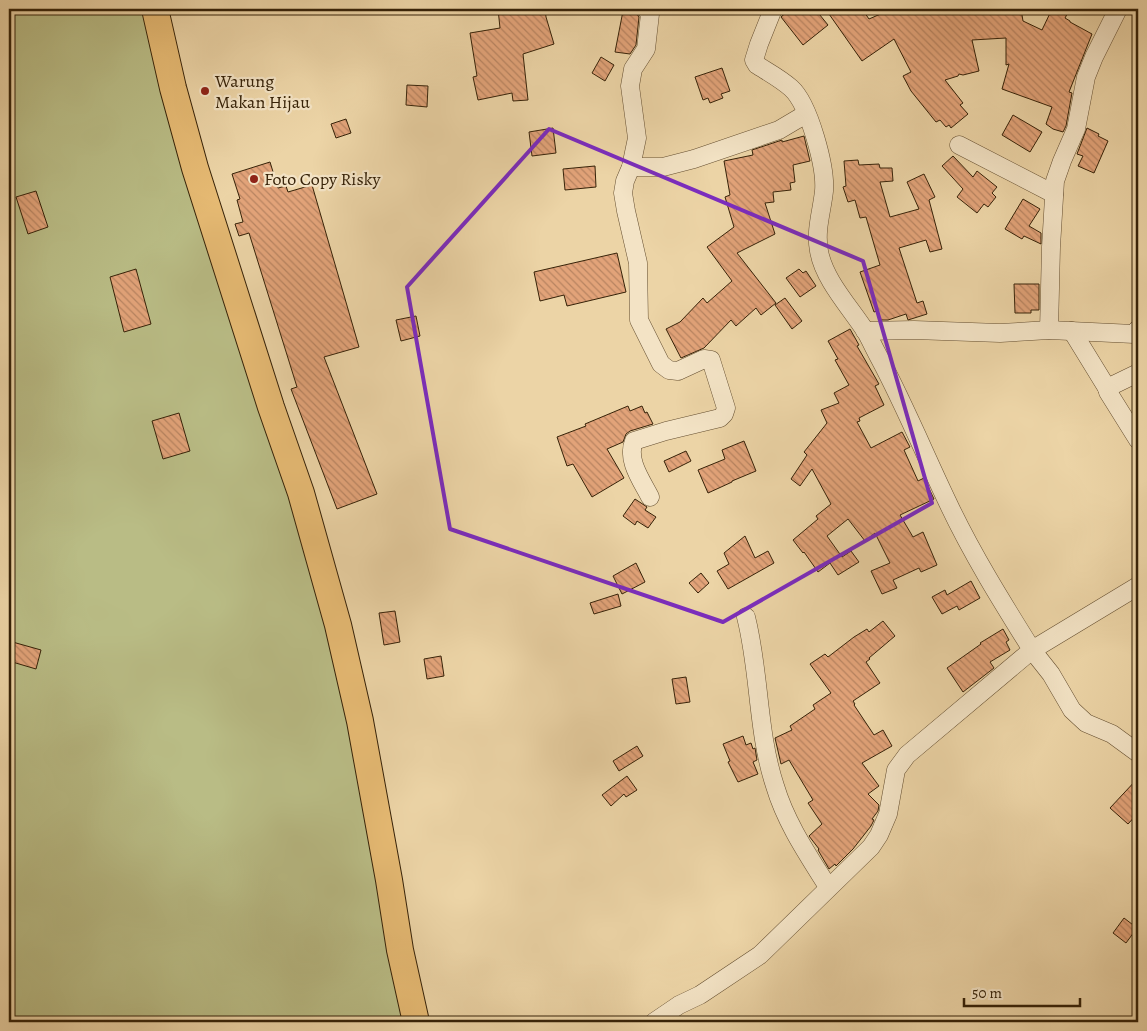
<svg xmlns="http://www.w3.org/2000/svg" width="1147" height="1031" font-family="Alegreya,serif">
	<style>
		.grass { fill: #b9bc85; stroke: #786f46 }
		.building { fill: url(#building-back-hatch); stroke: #362208 }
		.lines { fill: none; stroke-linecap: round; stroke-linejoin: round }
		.minor-casing { stroke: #644e30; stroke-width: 19 }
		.highway-casing { stroke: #362208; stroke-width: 28 }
		.minor { stroke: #f3e3c5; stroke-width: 18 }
		.highway { stroke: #e6ba73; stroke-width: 26 }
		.marked { fill: none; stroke: #7b2cbf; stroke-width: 4; stroke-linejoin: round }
		.poi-dot { fill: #8f2418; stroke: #f3e3c5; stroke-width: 2 }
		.labels { text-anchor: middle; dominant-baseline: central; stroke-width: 4.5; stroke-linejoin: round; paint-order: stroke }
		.poi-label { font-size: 18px; fill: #362208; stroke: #f3e3c5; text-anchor: start }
	</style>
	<defs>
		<pattern id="building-back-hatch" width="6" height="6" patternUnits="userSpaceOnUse" patternTransform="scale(1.25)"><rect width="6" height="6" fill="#e2a379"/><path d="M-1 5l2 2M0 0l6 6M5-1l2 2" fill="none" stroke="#b88461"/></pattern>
	</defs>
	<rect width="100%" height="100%" fill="#ecd4a6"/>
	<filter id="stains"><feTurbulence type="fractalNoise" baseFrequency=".004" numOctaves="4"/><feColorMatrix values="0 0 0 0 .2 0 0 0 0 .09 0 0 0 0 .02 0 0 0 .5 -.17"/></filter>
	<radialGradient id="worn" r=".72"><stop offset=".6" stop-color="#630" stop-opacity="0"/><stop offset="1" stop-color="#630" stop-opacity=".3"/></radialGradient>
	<polygon class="grass" points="9,9 150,9 293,493 346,693 410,1022 9,1022"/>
	<g class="building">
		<polygon points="498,9 545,9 546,17 554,44 523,54 528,100 513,101 512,93 478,100 473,77 477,76 470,33 500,28"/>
		<polygon points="790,9 815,9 828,25 803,45 781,17"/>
		<polygon points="837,9 862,9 869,19 892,9 1021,9 1023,21 1042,30 1052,9 1070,9 1065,18 1070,21 1070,22 1092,34 1069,92 1072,93 1066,126 1063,132 1053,129 1046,124 1052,107 1002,89 1009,64 1006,65 1006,38 972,40 979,71 963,75 959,74 958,76 945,80 963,103 960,105 968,114 951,128 949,125 946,127 940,120 936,122 911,91 903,76 911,72 894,39 862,61 829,14"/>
		<polygon points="623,11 637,14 639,17 636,45 630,54 615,52"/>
		<polygon points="601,57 614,65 605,81 592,73"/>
		<polygon points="722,68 730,91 721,94 723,98 710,103 708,98 703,100 695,77"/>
		<polygon points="407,85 428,86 427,107 406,105"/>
		<polygon points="1013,115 1042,132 1030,152 1002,135"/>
		<polygon points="346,119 351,133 336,138 331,124"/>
		<polygon points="553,128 556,153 532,156 529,132"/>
		<polygon points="1087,128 1099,134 1098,136 1108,141 1094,173 1078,166 1083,156 1077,154"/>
		<polygon points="804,136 810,161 793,165 795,182 790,183 791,190 773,192 774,202 765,203 775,234 737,253 776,303 761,315 756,308 736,326 731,320 704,348 681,358 666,329 680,322 703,298 707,303 732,281 707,247 734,227 725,197 730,195 724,161 753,155 752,150 782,140 782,142"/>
		<polygon points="953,156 973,177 977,171 997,187 992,193 996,197 988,207 984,204 977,213 957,197 963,189 942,166"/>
		<polygon points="858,160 859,165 879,164 880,168 892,168 893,181 880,182 890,217 919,209 907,182 924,174 935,197 929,200 942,249 930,252 926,240 899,248 917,303 923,301 927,314 908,320 906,314 888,320 880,320 877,311 874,312 860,272 880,265 866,217 860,218 855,200 848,202 843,187 846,186 844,161"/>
		<polygon points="270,162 278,188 286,186 288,192 312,185 359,347 324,357 377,494 337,509 291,389 297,387 249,233 239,236 235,224 243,222 237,200 240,199 232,174"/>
		<polygon points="595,166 596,187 565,190 563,169"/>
		<polygon points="36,191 48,227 28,234 16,197"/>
		<polygon points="1023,199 1040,209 1029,226 1041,233 1041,244 1024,236 1022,239 1005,229"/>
		<polygon points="617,253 626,292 567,306 564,295 540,301 534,272"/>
		<polygon points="136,269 151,324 124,332 110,277"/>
		<polygon points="799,269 803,273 806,271 816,286 800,297 786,278"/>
		<polygon points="1014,284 1039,284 1039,310 1031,310 1031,313 1015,313"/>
		<polygon points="785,298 802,321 792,329 775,305"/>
		<polygon points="416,316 420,336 401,341 396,320"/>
		<polygon points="850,329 859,345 857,346 879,384 875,386 884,405 859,418 860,421 857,422 871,448 902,432 910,447 904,450 918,481 924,478 934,499 900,515 913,537 923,532 937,565 921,572 919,568 893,580 897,588 882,594 871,571 890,563 875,533 865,541 848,519 827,536 842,557 851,551 859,562 838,575 830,563 818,572 804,552 803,553 793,540 818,519 816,516 831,504 812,469 800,486 791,479 807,455 804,452 827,423 821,410 839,403 834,393 849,385 835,360 838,359 828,341"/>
		<polygon points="628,406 630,411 642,406 645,413 647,412 653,424 630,431 626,434 623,442 607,449 624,478 592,497 573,464 567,466 557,437 586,426 585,424"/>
		<polygon points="179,413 190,451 163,459 152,421"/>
		<polygon points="744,441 756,471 732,481 732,482 708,493 698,470 725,459 722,450"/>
		<polygon points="686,451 691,461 669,472 664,461"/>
		<polygon points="635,499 647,507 645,510 656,517 648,528 637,521 635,525 623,516"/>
		<polygon points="745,536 755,558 768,551 774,563 728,589 717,571 729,564 724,553"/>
		<polygon points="636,563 645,582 622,594 613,576"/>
		<polygon points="701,573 709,583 698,593 689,583"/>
		<polygon points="971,581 980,598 959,610 957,606 942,614 932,597 945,590 947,595"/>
		<polygon points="618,594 621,606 594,614 590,603"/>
		<polygon points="395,611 400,642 384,645 379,613"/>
		<polygon points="883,621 895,636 869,658 870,659 866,662 880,683 853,701 855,704 854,705 874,735 883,730 892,746 862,763 879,786 868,794 879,805 878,811 872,819 874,820 871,826 853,849 836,866 835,864 829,869 818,850 819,849 809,836 822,824 808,803 813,800 789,760 781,764 775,738 792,730 790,726 815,709 813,705 831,693 810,664 825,654 828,657 854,637 867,629 869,632"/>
		<polygon points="1003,629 1009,640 1006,642 1010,650 990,662 994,668 963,692 947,668 981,644 980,643"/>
		<polygon points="9,641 41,650 36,669 9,661"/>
		<polygon points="441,656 444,676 427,679 424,659"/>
		<polygon points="686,677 690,702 676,704 672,679"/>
		<polygon points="743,736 746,745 751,743 753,749 755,748 757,760 753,762 758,774 738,782 728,762 730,761 723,744"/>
		<polygon points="637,746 643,756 619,771 613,761"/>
		<polygon points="627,776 637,790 626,797 624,794 611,806 602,795"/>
		<polygon points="1138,778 1138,813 1128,824 1110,808"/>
		<polygon points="1124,918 1137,928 1126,943 1113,933"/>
	</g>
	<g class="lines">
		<defs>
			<g id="minor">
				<path d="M646,9L650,14L646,49L633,69L630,86L637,138L631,167L625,181L623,193L626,211L638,263L639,320L661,364L669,370L678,371L704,359L711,360L726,408L724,414L720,418L666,431L634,441C626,460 642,481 650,497"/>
				<polyline points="959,145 1054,194"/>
				<polyline points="631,167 663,167 694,159 779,130 806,114"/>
				<polyline points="1049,330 1051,247 1055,181 1062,161 1076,129 1086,77 1094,57 1118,9"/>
				<polyline points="865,331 914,330 1000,333 1049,330 1134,334 1138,329"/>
				<polyline points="1072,331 1107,388"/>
				<polyline points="1138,373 1107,388 1108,392 1138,440"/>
				<polyline points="1138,586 1032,650 1051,674 1072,710 1086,723 1112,734 1138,753"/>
				<path d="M746,617C760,672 757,732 775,786C786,823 808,855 828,887"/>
				<path d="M654,1022L679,1005L700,995L760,955L871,847L879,835L888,814L896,770L907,755L1032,650C1002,602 972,554 948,503C925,455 905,406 880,359C875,350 871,341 866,332C850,307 824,280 819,251C815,230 822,211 824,191C826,167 809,104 791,88C781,79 768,72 757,65L754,60L759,44L773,9"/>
			</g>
			<polyline id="highway" points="155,9 173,88 195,168 271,407 301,493 338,625 360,721 389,880 400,950 416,1022"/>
		</defs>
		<use href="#minor" class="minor-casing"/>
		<use href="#highway" class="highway-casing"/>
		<use href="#minor" class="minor"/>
		<use href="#highway" class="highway"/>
	</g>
	<path class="marked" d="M549,129L863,261L932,503L723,622L450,529L407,287Z"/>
	<g class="poi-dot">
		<circle cx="205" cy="91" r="5"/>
		<circle cx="254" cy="179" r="5"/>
	</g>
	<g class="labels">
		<g class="poi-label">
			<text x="215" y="81">Warung<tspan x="215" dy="21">Makan Hijau</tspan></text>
			<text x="264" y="179">Foto Copy Risky</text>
		</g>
	</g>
	<rect width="1147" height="1031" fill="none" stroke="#ecd4a6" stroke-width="30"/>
	<rect x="10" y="10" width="1127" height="1011" fill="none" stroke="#362208" stroke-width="2.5"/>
	<rect x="15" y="15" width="1117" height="1001" fill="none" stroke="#362208"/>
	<path d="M964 998v8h116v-8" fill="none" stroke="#362208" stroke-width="2.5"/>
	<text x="972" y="998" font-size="15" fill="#362208" stroke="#f3e3c5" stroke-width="4" paint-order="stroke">50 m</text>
	<rect width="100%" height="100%" filter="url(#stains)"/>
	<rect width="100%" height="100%" fill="url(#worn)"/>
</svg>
